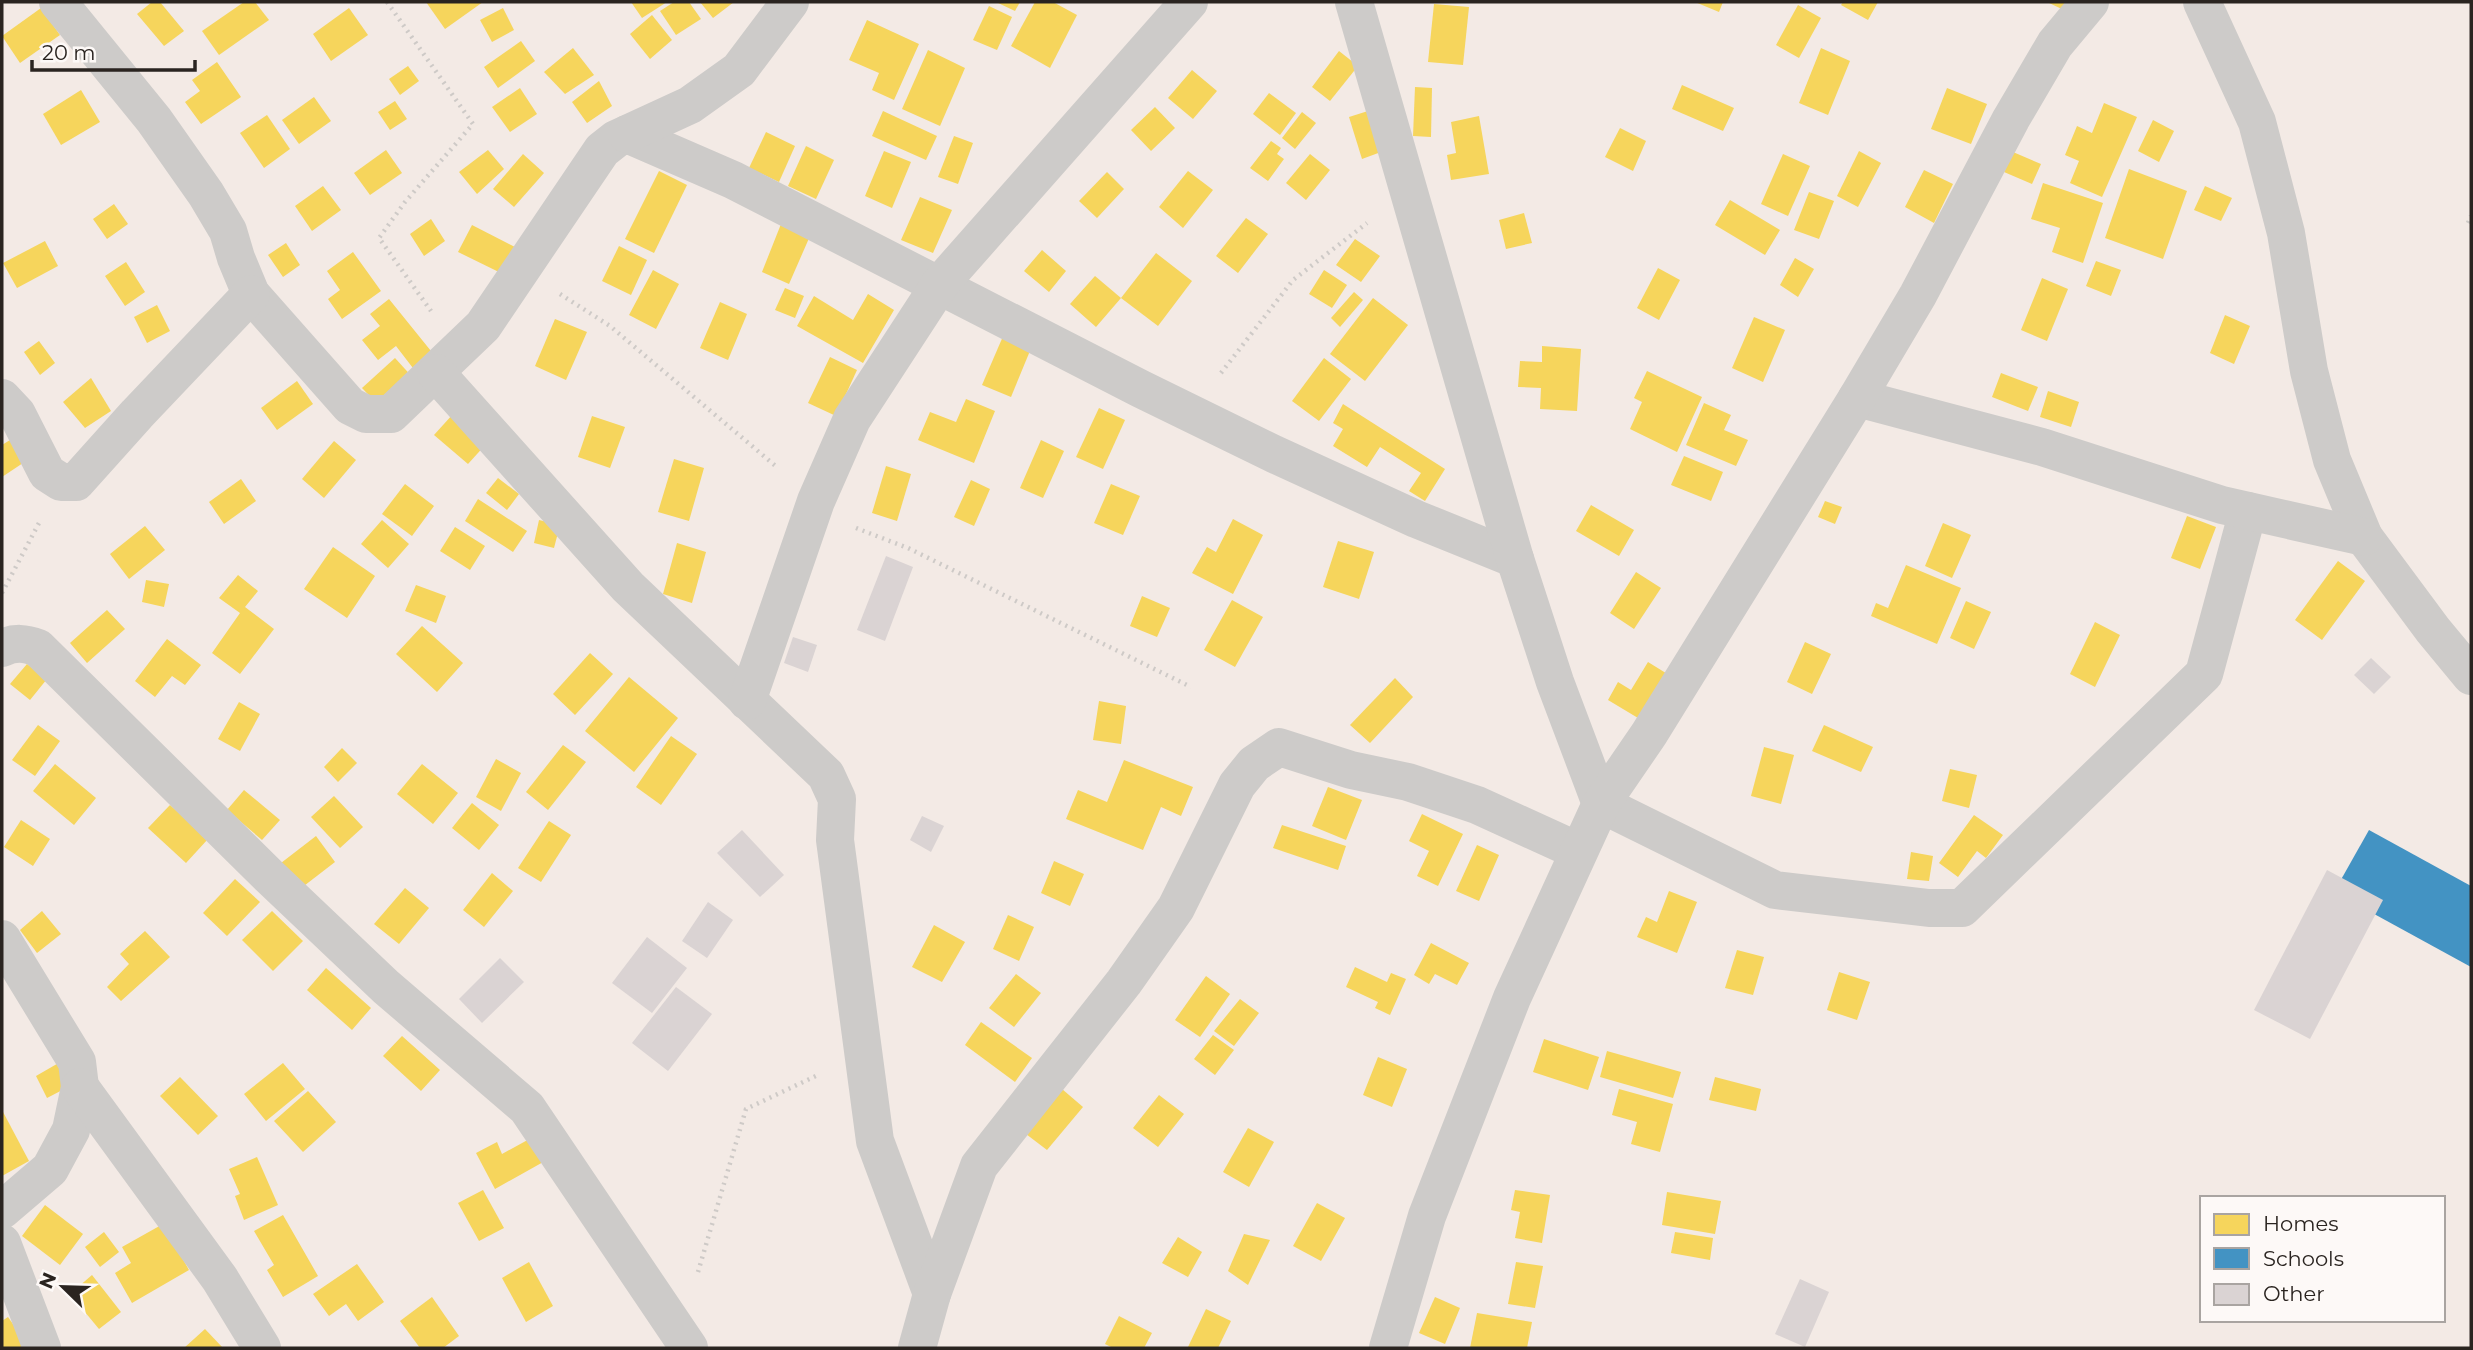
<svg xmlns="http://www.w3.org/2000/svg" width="2473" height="1350" font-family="Montserrat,sans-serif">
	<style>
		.homes { fill: #f6d55c }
		.schools { fill: #4393c3 }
		.building { fill: #dad3d3 }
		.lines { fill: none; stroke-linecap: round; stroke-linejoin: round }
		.path { stroke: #cecac7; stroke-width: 4.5; stroke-dasharray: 2 5; stroke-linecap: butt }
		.minor { stroke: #cdcbc9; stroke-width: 38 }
	</style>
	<rect width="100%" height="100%" fill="#f3eae5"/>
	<g class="homes">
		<polygon points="152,2 160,2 184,31 164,46 137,14"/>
		<polygon points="244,2 255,2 269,20 219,55 202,31"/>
		<polygon points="426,2 483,2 445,29"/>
		<polygon points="631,2 667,2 642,18"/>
		<polygon points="674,2 689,2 701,19 676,35 660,11"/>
		<polygon points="700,2 734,2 713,18"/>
		<polygon points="996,2 1020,2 1015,11"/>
		<polygon points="1035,2 1053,2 1077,15 1050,68 1011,46"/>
		<polygon points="1695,2 1723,2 1719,12"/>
		<polygon points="1843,2 1878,2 1868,20 1841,5"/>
		<polygon points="2047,2 2070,2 2066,11"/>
		<polygon points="1434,4 1469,7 1463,65 1428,62"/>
		<polygon points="1798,5 1821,18 1799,58 1776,45"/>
		<polygon points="989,6 1012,17 997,50 973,40"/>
		<polygon points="41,8 60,35 20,63 2,36"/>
		<polygon points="349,8 368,35 331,61 313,34"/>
		<polygon points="503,8 514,30 492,42 480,20"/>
		<polygon points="652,15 672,40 650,59 630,34"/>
		<polygon points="867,20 919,44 894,100 872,90 879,73 849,60"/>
		<polygon points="521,41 535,61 498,88 484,67"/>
		<polygon points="573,48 594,75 565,94 544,72"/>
		<polygon points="1821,48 1850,61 1828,115 1799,103"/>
		<polygon points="928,50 965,68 940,126 902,109"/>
		<polygon points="1339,51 1358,66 1330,101 1312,87"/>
		<polygon points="217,62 241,97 201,124 185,102 200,91 192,80"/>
		<polygon points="408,66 419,81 400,95 389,79"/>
		<polygon points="1192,70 1217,91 1193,119 1168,98"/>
		<polygon points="599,81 612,106 587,123 572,102"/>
		<polygon points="1682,85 1734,108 1723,131 1672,109"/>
		<polygon points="1415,87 1432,88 1431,137 1413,136"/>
		<polygon points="520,88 537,114 510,132 492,107"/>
		<polygon points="1947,88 1987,104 1971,144 1931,129"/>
		<polygon points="81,90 100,122 61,145 43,114"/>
		<polygon points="1269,93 1296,113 1280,135 1253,114"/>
		<polygon points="314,97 331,121 299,144 282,120"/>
		<polygon points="395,101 407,119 390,130 378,112"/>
		<polygon points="2104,103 2137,117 2102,197 2070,183 2079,161 2065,155 2077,126 2092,133"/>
		<polygon points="1155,107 1175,128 1151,151 1131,130"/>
		<polygon points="883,111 937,136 926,160 872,136"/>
		<polygon points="1368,111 1381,152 1362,159 1349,117"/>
		<polygon points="1302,112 1316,123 1295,149 1282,138"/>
		<polygon points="267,115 290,149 264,168 240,133"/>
		<polygon points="1479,116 1489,174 1451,180 1447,155 1456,153 1451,122"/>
		<polygon points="2153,120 2174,131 2159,162 2138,151"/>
		<polygon points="1620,128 1646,141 1633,171 1605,157"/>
		<polygon points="766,132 795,146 779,182 749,168"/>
		<polygon points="954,136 973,143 958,184 938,177"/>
		<polygon points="1271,141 1281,148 1277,154 1284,159 1268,181 1250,168"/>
		<polygon points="806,146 834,160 816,199 788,186"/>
		<polygon points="386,150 402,173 370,195 354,173"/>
		<polygon points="488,150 504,169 477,194 459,172"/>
		<polygon points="884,151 911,162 892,208 865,196"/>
		<polygon points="1859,151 1881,163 1858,207 1837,196"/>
		<polygon points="2013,152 2041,164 2032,184 2004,172"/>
		<polygon points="523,154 544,173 514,207 493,189"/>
		<polygon points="1310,154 1330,170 1306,200 1286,183"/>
		<polygon points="1783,154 1810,166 1788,216 1761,204"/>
		<polygon points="2129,169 2187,191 2163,259 2105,238"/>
		<polygon points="1924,170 1953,184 1934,223 1905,207"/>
		<polygon points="659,171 687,185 654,253 625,239"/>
		<polygon points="1188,171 1213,190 1183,228 1159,207"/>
		<polygon points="1107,172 1124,189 1097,218 1079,201"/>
		<polygon points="2043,183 2103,203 2083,263 2052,252 2060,228 2031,219"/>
		<polygon points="323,186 341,210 312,231 295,206"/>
		<polygon points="2205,186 2232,198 2221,221 2194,210"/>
		<polygon points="1809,192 1834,201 1819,239 1794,230"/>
		<polygon points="920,197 952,210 933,253 901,240"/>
		<polygon points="1730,200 1780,230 1765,255 1715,225"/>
		<polygon points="114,204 128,224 107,239 93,219"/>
		<polygon points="1524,213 1532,243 1506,249 1499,220"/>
		<polygon points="1246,218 1268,234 1238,273 1216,256"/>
		<polygon points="431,219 445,241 424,256 410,234"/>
		<polygon points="781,224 810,236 789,284 762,272"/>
		<polygon points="472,225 519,249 507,276 458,252"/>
		<polygon points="1355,239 1380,256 1361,282 1336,265"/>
		<polygon points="45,241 58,266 17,288 3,263"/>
		<polygon points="286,243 300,265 283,277 268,255"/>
		<polygon points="619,246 647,260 631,295 602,281"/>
		<polygon points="1042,250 1066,271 1049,292 1024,271"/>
		<polygon points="353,252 381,291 342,319 328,299 340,290 327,271"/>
		<polygon points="1156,253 1192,281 1158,326 1121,298"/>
		<polygon points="1795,258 1814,269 1798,297 1780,285"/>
		<polygon points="2096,261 2121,270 2111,296 2086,286"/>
		<polygon points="126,262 145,292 125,306 105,276"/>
		<polygon points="1658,268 1680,280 1659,320 1637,308"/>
		<polygon points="653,270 679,284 656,329 629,315"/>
		<polygon points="1324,270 1347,285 1332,308 1309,294"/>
		<polygon points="1095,276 1121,298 1096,327 1070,304"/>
		<polygon points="2042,278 2068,289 2047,341 2021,330"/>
		<polygon points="785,288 804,296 795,318 775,310"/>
		<polygon points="1354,292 1363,300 1340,327 1331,318"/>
		<polygon points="868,294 894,310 863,363 797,326 814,296 853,320"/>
		<polygon points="1373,298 1408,325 1365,381 1330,354"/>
		<polygon points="389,299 435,356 416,372 396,346 378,360 362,340 380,326 370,314"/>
		<polygon points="720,302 747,314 728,360 700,348"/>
		<polygon points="157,305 170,331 147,343 134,317"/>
		<polygon points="2225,315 2250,326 2234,364 2210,353"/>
		<polygon points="1754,317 1785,330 1763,382 1732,368"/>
		<polygon points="555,319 587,332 566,380 535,366"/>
		<polygon points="1004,334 1032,346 1011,397 982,385"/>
		<polygon points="39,341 55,363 40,375 24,352"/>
		<polygon points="1542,346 1581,349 1577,411 1540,409 1541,388 1518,387 1520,361 1542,362"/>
		<polygon points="830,357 857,370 836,416 808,403"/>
		<polygon points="395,358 415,380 383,410 362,388"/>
		<polygon points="1324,358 1351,379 1319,421 1292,401"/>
		<polygon points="1647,371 1702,397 1677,452 1630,429 1642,402 1634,398"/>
		<polygon points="2001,373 2038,387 2028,411 1992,397"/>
		<polygon points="91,378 111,411 85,428 63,402"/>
		<polygon points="297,381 313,404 277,430 261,408"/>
		<polygon points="2048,391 2079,402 2071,427 2040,417"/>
		<polygon points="966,399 995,411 974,463 918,440 930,412 956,422"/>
		<polygon points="1704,403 1731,415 1724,430 1748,440 1736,466 1686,445"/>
		<polygon points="1343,404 1445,469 1425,501 1409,491 1421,473 1380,447 1367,467 1333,446 1343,429 1333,423"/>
		<polygon points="1099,408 1125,420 1103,469 1076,457"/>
		<polygon points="453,414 487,443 468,464 434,435"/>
		<polygon points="592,416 625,427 610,468 578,457"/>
		<polygon points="18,435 32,457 2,477 2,445"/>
		<polygon points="1041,440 1064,451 1043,498 1020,488"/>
		<polygon points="334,441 356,460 324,498 302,479"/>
		<polygon points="1684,456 1723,472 1711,501 1671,485"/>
		<polygon points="674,459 704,468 689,521 658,512"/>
		<polygon points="886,466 911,474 897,521 872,513"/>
		<polygon points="498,478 519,494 507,510 486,493"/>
		<polygon points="241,479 256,501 224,524 209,502"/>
		<polygon points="971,480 990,489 974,526 954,517"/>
		<polygon points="405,484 434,506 412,536 382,514"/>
		<polygon points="1111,484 1140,496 1123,535 1094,523"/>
		<polygon points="478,499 527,531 513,552 465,521"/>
		<polygon points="1825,501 1842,507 1835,524 1818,517"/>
		<polygon points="1591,505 1634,530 1619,556 1576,531"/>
		<polygon points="2187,516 2216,527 2200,569 2171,558"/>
		<polygon points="1233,519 1263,535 1233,594 1192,573 1207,547 1216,552"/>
		<polygon points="382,520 409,544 388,568 361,544"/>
		<polygon points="539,520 560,525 554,548 534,543"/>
		<polygon points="1943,523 1971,535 1952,578 1925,566"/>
		<polygon points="145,526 165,550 129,579 110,554"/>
		<polygon points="455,527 485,546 470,570 440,551"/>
		<polygon points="1338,541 1374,552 1359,599 1323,587"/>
		<polygon points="677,543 706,552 692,603 663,594"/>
		<polygon points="333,547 375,576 347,618 304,589"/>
		<polygon points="2338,561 2365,581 2322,640 2295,620"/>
		<polygon points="1906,565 1961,588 1937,644 1871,616 1876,603 1888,608"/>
		<polygon points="1636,572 1661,588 1634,629 1610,613"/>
		<polygon points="238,575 258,591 245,607 274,629 240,674 212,653 240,613 219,598"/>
		<polygon points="146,580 169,584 164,607 142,602"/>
		<polygon points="416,585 446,596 436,623 405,611"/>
		<polygon points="1142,596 1170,608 1157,637 1130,626"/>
		<polygon points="1232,600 1263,617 1235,667 1204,650"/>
		<polygon points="1966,601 1991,612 1974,649 1950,638"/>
		<polygon points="107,610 125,629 87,663 70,643"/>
		<polygon points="2095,622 2120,635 2095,687 2070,674"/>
		<polygon points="422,626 463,663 437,692 396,654"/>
		<polygon points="167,639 201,665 185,685 172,676 155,697 135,681"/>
		<polygon points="1805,642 1831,654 1812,694 1787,682"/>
		<polygon points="590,653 613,674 575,715 553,694"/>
		<polygon points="1648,662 1669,675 1643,721 1608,700 1618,682 1631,690"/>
		<polygon points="27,664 47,679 30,700 10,684"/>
		<polygon points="629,677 678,718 634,772 585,731"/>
		<polygon points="1395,678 1413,697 1370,743 1350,725"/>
		<polygon points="1099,701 1126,706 1121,744 1093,740"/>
		<polygon points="239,702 260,714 240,751 218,739"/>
		<polygon points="38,725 60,741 35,776 12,760"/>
		<polygon points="1824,725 1873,747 1861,772 1812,751"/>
		<polygon points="671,736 697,754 661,805 636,787"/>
		<polygon points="563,745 586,762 548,810 526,792"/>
		<polygon points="1764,747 1794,755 1781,804 1751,796"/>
		<polygon points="342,748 357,763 338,782 324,767"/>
		<polygon points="496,759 521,773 501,811 476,797"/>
		<polygon points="1124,760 1193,787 1181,816 1161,807 1143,850 1066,819 1078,790 1107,802"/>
		<polygon points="55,764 96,798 74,825 33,791"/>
		<polygon points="422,764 458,793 433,824 397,794"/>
		<polygon points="1950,769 1977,775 1969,808 1942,801"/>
		<polygon points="1328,787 1362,800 1346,840 1312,826"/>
		<polygon points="244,790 280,820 262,840 227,810"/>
		<polygon points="334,796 363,827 340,848 311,817"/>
		<polygon points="472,803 499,825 479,850 452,828"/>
		<polygon points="170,805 208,839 186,863 148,828"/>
		<polygon points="1422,814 1463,834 1438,886 1417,876 1429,851 1409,841"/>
		<polygon points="1974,815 2003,835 1986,858 1977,851 1958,877 1939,863"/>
		<polygon points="21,820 50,839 33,866 4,847"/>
		<polygon points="549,821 571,835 541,882 518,868"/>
		<polygon points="1282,825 1346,846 1338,870 1273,848"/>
		<polygon points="316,836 335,862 300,889 281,863"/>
		<polygon points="1477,845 1499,855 1479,901 1456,891"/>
		<polygon points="1911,852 1933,856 1929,881 1907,879"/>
		<polygon points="1054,861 1084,874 1070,906 1041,893"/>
		<polygon points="492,873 513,891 484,927 463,910"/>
		<polygon points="235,879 260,902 227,936 203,913"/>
		<polygon points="405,888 429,908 399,944 374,924"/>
		<polygon points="1669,891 1697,902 1677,953 1637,937 1646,917 1657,922"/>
		<polygon points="42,911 61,934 37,953 20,930"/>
		<polygon points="272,911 303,941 273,971 242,940"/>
		<polygon points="1008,915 1034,927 1019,961 993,949"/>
		<polygon points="934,925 965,942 942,982 912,967"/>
		<polygon points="145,931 170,957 121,1001 107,987 129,964 120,954"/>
		<polygon points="1431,943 1469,963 1457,985 1435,974 1429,984 1414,975"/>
		<polygon points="1737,950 1764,957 1753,995 1725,988"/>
		<polygon points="1355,967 1387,982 1391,973 1406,979 1390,1015 1375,1008 1378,1002 1346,987"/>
		<polygon points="326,968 371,1008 352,1030 307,990"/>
		<polygon points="1839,972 1870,982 1857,1020 1827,1010"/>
		<polygon points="1016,974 1041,993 1014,1027 989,1008"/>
		<polygon points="1206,976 1230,994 1200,1037 1175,1020"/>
		<polygon points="1240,999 1259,1013 1234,1046 1214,1031"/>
		<polygon points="981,1022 1032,1058 1015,1082 965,1045"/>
		<polygon points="1213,1035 1234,1050 1215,1075 1194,1059"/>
		<polygon points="402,1036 440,1070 421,1091 383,1056"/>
		<polygon points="1544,1039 1599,1057 1588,1090 1533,1072"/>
		<polygon points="1607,1051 1681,1072 1673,1098 1600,1077"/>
		<polygon points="1378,1057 1407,1069 1392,1107 1363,1095"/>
		<polygon points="62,1061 74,1084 47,1098 36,1076"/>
		<polygon points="283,1063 305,1089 266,1121 244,1094"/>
		<polygon points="180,1077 218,1116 198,1135 160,1096"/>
		<polygon points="1715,1077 1761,1089 1756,1111 1709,1100"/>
		<polygon points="1062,1089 1083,1107 1047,1150 1026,1134"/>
		<polygon points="1619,1089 1673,1104 1660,1152 1631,1144 1637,1122 1612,1115"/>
		<polygon points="308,1091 336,1122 303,1152 274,1121"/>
		<polygon points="1159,1095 1184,1114 1158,1147 1133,1128"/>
		<polygon points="2,1110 29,1161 2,1176"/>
		<polygon points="1248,1128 1274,1142 1249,1187 1223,1172"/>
		<polygon points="533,1137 545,1161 495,1189 476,1153 497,1142 502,1154"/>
		<polygon points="257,1157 278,1205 244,1220 235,1196 240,1194 229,1169"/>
		<polygon points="483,1190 504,1228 479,1241 458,1203"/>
		<polygon points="1515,1190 1550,1195 1542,1243 1515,1238 1520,1212 1511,1210"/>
		<polygon points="1667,1192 1721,1201 1715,1234 1662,1225"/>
		<polygon points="1317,1203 1345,1218 1321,1261 1293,1246"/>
		<polygon points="45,1205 83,1234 60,1265 22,1236"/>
		<polygon points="283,1215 318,1276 283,1297 267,1270 274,1265 254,1231"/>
		<polygon points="163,1224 189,1270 132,1303 115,1273 131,1263 122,1247"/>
		<polygon points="104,1232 119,1252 100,1267 85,1247"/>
		<polygon points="1675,1232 1713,1238 1710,1260 1671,1253"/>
		<polygon points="1244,1234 1270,1240 1248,1285 1228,1271"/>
		<polygon points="1178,1237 1202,1252 1188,1277 1162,1263"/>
		<polygon points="529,1262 553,1306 526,1322 502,1278"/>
		<polygon points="1516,1262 1543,1266 1535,1308 1508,1304"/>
		<polygon points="357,1264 384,1302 358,1321 346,1304 329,1316 313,1294"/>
		<polygon points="92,1275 121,1312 99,1329 70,1294"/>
		<polygon points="432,1297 459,1336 443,1348 420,1348 400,1321"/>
		<polygon points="1435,1297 1460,1308 1445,1344 1419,1333"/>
		<polygon points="1206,1309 1231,1321 1218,1348 1191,1348 1188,1347"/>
		<polygon points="1477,1313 1532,1322 1527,1348 1470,1348"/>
		<polygon points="1119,1316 1152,1333 1144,1348 1113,1348 1105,1344"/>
		<polygon points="8,1317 30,1348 2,1348 2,1321"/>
		<polygon points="205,1329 223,1348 184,1348"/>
	</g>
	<polygon class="schools" points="2369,830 2471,886 2471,967 2334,892"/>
	<g class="building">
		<polygon points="886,556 913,567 885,641 857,630"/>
		<polygon points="793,637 817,645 808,672 784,663"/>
		<polygon points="2371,658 2391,677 2374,694 2354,675"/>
		<polygon points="922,816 944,826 931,852 910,840"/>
		<polygon points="742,830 784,875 760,897 717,853"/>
		<polygon points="2327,870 2383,900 2310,1039 2254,1010"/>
		<polygon points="708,902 733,920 707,958 682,941"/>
		<polygon points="647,937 687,968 652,1013 612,983"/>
		<polygon points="500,958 524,982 482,1023 459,999"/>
		<polygon points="676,987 712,1014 668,1071 632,1043"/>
		<polygon points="1800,1279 1829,1292 1805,1347 1775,1334"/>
	</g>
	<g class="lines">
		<g class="path">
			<polyline points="387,2 473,124 405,202 379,238 431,311"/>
			<polyline points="2468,223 2471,216"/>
			<polyline points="560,294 610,326 778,468"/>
			<polyline points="1221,373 1293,280 1367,223"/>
			<polyline points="856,528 908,548 1191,687"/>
			<polyline points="2,593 39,523"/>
			<polyline points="698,1272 746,1109 818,1075"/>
		</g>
		<g class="minor">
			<polyline points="58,2 154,120 206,194 228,231 236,258 251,294 350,406 366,414 391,414 483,326 602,150 616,139 627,134 733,180 1141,389 1274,454 1416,519 1515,559"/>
			<polyline points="1354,2 1515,559 1555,682 1601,804 1775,890 1929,908 1962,908 2204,674 2248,511"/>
			<polyline points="2202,2 2257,122 2286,233 2309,371 2332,460 2364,537 2433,630 2471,676"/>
			<polyline points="627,134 690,105 739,70 790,2"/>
			<polyline points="436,373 628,587 826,775 837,799 835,840 875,1141 932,1294"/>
			<polyline points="2,398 17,414 47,473 61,482 76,482 137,414 251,294"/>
			<polyline points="1857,398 2042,447 2222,505 2364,537"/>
			<path d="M2,648C15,642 25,643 38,648L269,876L386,987L527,1108L689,1348"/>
			<polyline points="747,701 816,501 852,419 940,284 1189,2"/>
			<polyline points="2,939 77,1062 80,1087 71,1130 50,1169 2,1210"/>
			<polyline points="80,1087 220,1279 262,1348"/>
			<polyline points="2,1243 42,1348"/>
			<polyline points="917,1348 932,1294 979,1166 1124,982 1176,908 1237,785 1254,764 1279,747 1351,770 1408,782 1477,805 1578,851"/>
			<polyline points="1388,1348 1427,1216 1512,998 1601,804 1649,734 1857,398 1918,295 2011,119 2055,44 2090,2"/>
		</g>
	</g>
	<rect width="2473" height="1350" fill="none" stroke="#2a2420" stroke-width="7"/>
	<rect x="2200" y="1196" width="245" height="126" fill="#fdf9f7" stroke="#a9a4a1" stroke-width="2"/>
	<rect x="2214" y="1214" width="35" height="21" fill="#f6d55c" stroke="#a9a4a1" stroke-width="2"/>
	<text x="2263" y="1231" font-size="21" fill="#2a2420">Homes</text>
	<rect x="2214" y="1248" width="35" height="21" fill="#4393c3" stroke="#a9a4a1" stroke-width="2"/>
	<text x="2263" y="1266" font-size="21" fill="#2a2420">Schools</text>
	<rect x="2214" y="1284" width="35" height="21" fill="#dad3d3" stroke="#a9a4a1" stroke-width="2"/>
	<text x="2263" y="1301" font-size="21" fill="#2a2420">Other</text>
	<g transform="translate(63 1287) rotate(293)" stroke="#fdf9f7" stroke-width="5" paint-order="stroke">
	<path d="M0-5L12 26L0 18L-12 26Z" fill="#2a2420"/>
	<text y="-10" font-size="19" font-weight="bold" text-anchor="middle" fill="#2a2420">N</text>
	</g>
	<path d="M32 60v10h163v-10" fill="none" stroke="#2a2420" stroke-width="3.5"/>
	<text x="42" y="60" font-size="21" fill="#2a2420" stroke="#fdf9f7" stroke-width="5" paint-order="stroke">20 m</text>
</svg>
